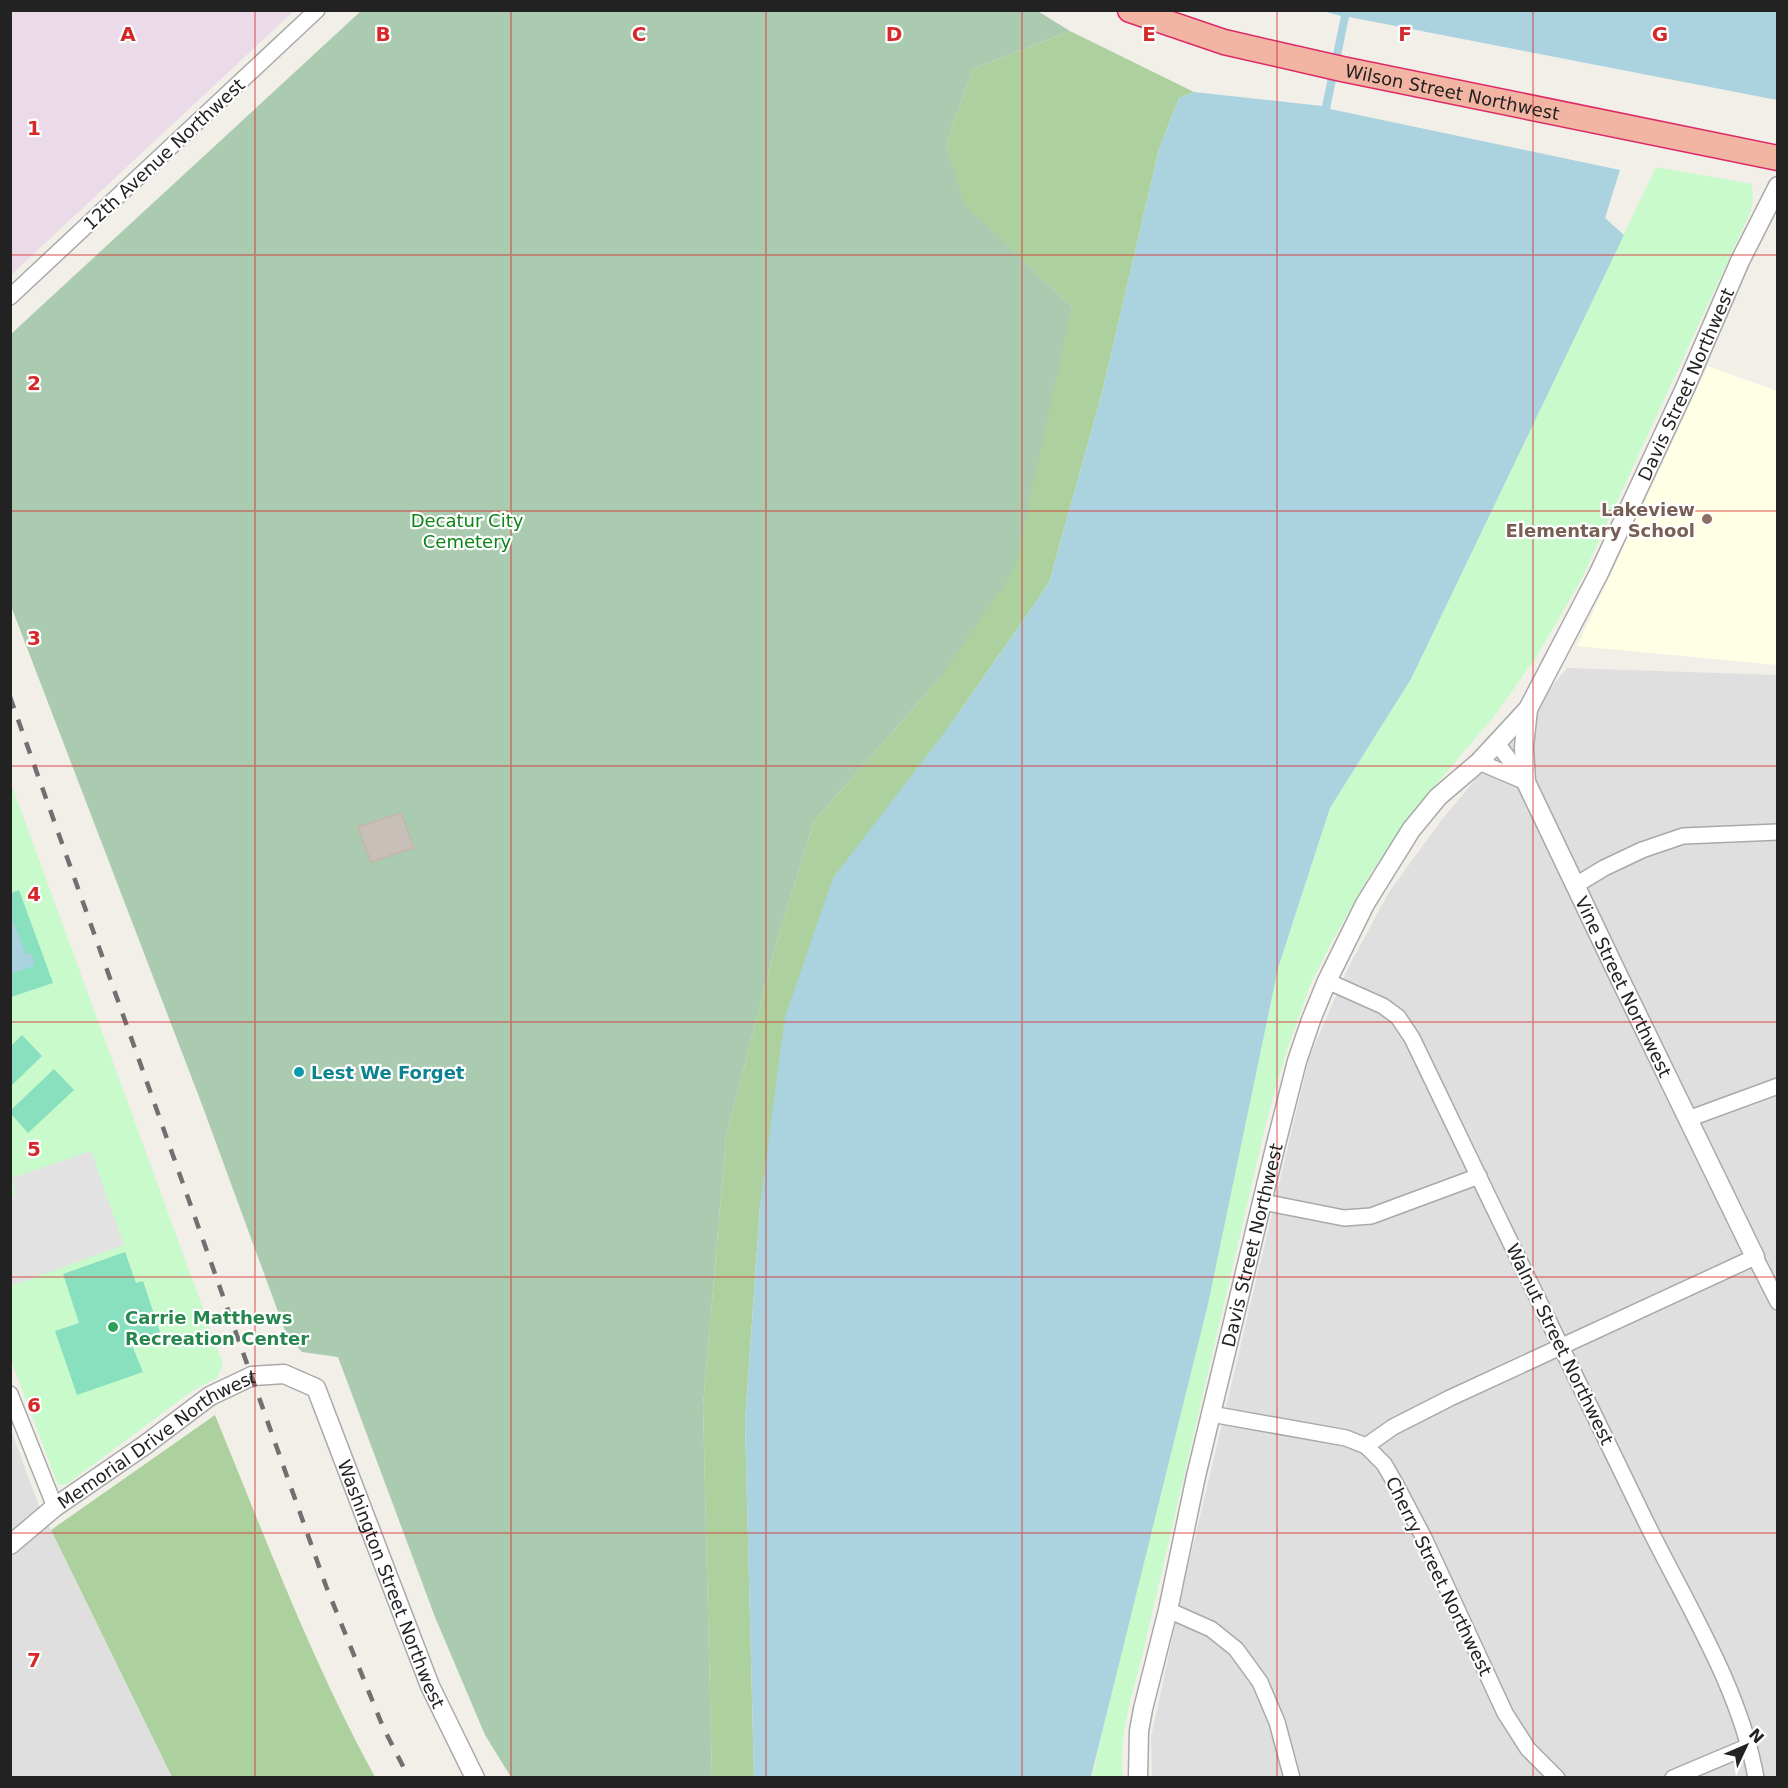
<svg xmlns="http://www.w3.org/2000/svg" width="1788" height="1788" font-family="'DejaVu Sans',sans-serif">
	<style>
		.residential { fill: #e0dfdf }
		.industrial { fill: #ebdbe8 }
		.education { fill: #ffffe5 }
		.forest { fill: #add19e }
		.cemetery { fill: #aacbaf }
		.park { fill: #c8facc }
		.pitch { fill: #88e0be }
		.parking { fill: #e2e2e2 }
		.water { fill: #aad3df }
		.building { fill: #c7bfb8; stroke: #c4b6ab; stroke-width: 1.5 }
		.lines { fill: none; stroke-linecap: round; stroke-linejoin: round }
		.minor-casing { stroke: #a9a9a9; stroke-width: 18 }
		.tertiary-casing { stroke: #a9a9a9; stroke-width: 21 }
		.trunk-casing { stroke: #dc2a67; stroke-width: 27 }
		.minor { stroke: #fff; stroke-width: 15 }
		.tertiary { stroke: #fff; stroke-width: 18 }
		.trunk { stroke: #f2b4a3; stroke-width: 24 }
		.rail { stroke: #707070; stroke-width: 4.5; stroke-dasharray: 12 12; stroke-linecap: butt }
		.grid { fill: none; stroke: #d62828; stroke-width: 1.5; stroke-opacity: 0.55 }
		.education-dot { fill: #8d6e63; stroke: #fff; stroke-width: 2 }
		.culture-dot { fill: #0f9aa8; stroke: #fff; stroke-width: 2 }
		.leisure-dot { fill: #2e9e5b; stroke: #fff; stroke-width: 2 }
		.labels { text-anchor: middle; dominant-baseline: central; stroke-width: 4.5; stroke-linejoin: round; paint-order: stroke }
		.street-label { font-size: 18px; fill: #222; stroke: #fff }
		.education-label { font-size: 18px; font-weight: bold; fill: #785e54; stroke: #fff; text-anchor: end }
		.park-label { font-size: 18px; fill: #0c8416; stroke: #fff }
		.culture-label { font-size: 18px; font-weight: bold; fill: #0d838f; stroke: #fff; text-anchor: start }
		.leisure-label { font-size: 18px; font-weight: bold; fill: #27864d; stroke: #fff; text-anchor: start }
		.grid-label { font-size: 20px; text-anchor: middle; font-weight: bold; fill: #d62828; stroke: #fff; stroke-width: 4.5; stroke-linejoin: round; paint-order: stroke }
	</style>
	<rect width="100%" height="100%" fill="#f2efe9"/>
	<g class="residential">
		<polygon points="1567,668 1777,675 1777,1777 1152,1778 1151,1737 1186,1575 1309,1058 1348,968 1389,892 1440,822"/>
		<polygon points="10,1427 39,1506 172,1777 11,1777"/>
	</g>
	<polygon class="industrial" points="11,10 294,10 294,11 11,275"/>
	<polygon class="education" points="1708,366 1777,391 1777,665 1577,646"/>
	<g class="forest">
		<polygon points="1070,31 1194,92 1179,98 1159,149 1102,393 1049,583 951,724 760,1206 745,1422 754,1777 712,1778 703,1406 726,1137 776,944 814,821 941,677 1072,307 963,204 946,144 973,69"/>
		<path d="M215,1415C265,1537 312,1662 375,1777H172L51,1530Z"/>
	</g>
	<polygon class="cemetery" points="1036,10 1070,31 973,69 946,144 964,204 1072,307 1015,569 941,677 814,821 776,944 726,1137 703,1406 712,1777 511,1777 485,1735 435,1617 338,1357 302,1352 287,1336 201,1102 11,606 11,334 361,11"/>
	<g class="park">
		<path d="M1656,167L1752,184L1753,201L1750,213L1580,582L1538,654L1496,714L1422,801L1372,871L1331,943L1311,983L1285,1056L1267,1119L1141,1661C1131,1699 1118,1738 1123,1777L1092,1778L1278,968L1330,808L1411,679Z"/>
		<polygon points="11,783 223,1363 217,1378 195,1389 67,1484 58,1485 11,1360"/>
	</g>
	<g class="pitch">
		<polygon points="19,890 53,983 11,997 11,893"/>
		<polygon points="22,1035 42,1056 11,1086 11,1046"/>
		<polygon points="54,1069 74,1090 28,1133 11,1114 11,1110"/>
		<polygon points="125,1252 136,1283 143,1281 160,1332 131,1343 143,1372 77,1395 55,1331 79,1323 63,1274"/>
	</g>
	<polygon class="parking" points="91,1151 124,1245 11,1286 11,1198 15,1194 12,1178"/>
	<g class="water">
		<polygon points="1322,11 1777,11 1777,100 1349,17 1330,109 1620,170 1605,218 1624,235 1411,679 1330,808 1278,968 1208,1304 1091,1777 754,1778 745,1422 760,1206 785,1017 833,878 951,724 1049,583 1102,393 1159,149 1179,98 1194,92 1322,106 1341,16"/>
		<polygon points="10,912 26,955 31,953 35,965 11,974"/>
	</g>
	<polygon class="building" points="401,813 414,848 371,862 358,827"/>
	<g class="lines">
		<defs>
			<g id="minor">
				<polyline points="10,297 317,10"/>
				<polyline points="1496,742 1524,779"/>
				<polyline points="1479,762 1526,782"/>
				<polyline points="1576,885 1604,868 1642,850 1683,836 1778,832"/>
				<path d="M1327,981L1383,1006L1398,1017L1412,1038C1489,1199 1567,1359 1645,1520C1685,1602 1740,1687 1756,1778"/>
				<polyline points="1688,1119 1778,1086"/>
				<polyline points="1263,1202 1344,1218 1371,1216 1479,1176"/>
				<polyline points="10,1394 55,1507"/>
				<polyline points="1211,1414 1346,1438 1366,1446 1384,1464 1395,1483 1424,1538 1505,1713 1528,1749 1557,1778"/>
				<polyline points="1366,1446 1393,1427 1450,1398 1755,1257 1778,1302"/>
				<polyline points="1168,1610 1211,1629 1236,1649 1260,1682 1277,1722 1292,1778"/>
				<polyline points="1673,1778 1749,1746"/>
			</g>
			<g id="tertiary">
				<path id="s1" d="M1528,709L1524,747L1526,782L1618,975L1755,1257"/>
				<path id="s2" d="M10,1545L55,1507L145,1445L210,1396L252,1376L284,1374L316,1388L430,1686L475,1778"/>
				<path id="s3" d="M1138,1778L1139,1731L1143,1709L1168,1610L1196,1476L1276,1144L1297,1061L1311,1020L1327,981L1365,904L1411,830L1438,797L1479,762L1528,709L1599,573L1686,386L1740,261L1778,186"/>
			</g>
			<g id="trunk">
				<path id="s4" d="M1130,10L1224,42L1342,69L1778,158"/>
			</g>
		</defs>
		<use href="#minor" class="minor-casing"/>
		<use href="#tertiary" class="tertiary-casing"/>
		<use href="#trunk" class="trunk-casing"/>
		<use href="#minor" class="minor"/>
		<use href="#tertiary" class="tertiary"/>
		<use href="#trunk" class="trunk"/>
		<polyline class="rail" points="10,697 326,1586 383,1727 409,1778"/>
	</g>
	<path class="grid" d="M255,10V1778M511,10V1778M766,10V1778M1022,10V1778M1277,10V1778M1533,10V1778M10,255H1778M10,511H1778M10,766H1778M10,1022H1778M10,1277H1778M10,1533H1778"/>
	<circle class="education-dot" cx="1707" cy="519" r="6"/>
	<circle class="culture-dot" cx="299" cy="1072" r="6"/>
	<circle class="leisure-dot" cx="113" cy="1327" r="6"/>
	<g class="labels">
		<g class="street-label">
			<text stroke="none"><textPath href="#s4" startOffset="333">Wilson Street Northwest</textPath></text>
			<text transform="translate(164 154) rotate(-43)">12th Avenue Northwest</text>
			<text stroke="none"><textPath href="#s3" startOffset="1524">Davis Street Northwest</textPath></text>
			<text stroke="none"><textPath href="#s1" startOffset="300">Vine Street Northwest</textPath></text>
			<text stroke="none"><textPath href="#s3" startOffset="546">Davis Street Northwest</textPath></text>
			<text transform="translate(1560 1344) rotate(64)">Walnut Street Northwest</text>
			<text stroke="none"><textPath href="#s2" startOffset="182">Memorial Drive Northwest</textPath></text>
			<text transform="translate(1439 1576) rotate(64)">Cherry Street Northwest</text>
			<text stroke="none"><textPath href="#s2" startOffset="573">Washington Street Northwest</textPath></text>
		</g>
		<g class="education-label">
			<text x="1695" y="509">Lakeview<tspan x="1695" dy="21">Elementary School</tspan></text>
		</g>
		<g class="park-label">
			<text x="467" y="520">Decatur City<tspan x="467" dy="21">Cemetery</tspan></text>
		</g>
		<g class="culture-label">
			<text x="311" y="1072">Lest We Forget</text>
		</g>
		<g class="leisure-label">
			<text x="125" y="1317">Carrie Matthews<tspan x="125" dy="21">Recreation Center</tspan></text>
		</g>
	</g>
	<g class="grid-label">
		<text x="128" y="41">A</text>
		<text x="383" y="41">B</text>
		<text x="639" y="41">C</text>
		<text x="894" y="41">D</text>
		<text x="1149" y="41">E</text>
		<text x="1405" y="41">F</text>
		<text x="1660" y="41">G</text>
		<text x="34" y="135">1</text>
		<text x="34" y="390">2</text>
		<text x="34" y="645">3</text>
		<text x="34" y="901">4</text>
		<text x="34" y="1156">5</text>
		<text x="34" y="1412">6</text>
		<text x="34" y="1667">7</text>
	</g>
	<rect width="1788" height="1788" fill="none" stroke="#222222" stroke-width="24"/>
	<g transform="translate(1746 1746) rotate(46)" stroke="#ffffff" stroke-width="4.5" paint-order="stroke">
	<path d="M0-4.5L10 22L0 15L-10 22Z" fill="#222222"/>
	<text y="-9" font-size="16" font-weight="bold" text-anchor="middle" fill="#222222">N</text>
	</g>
</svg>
